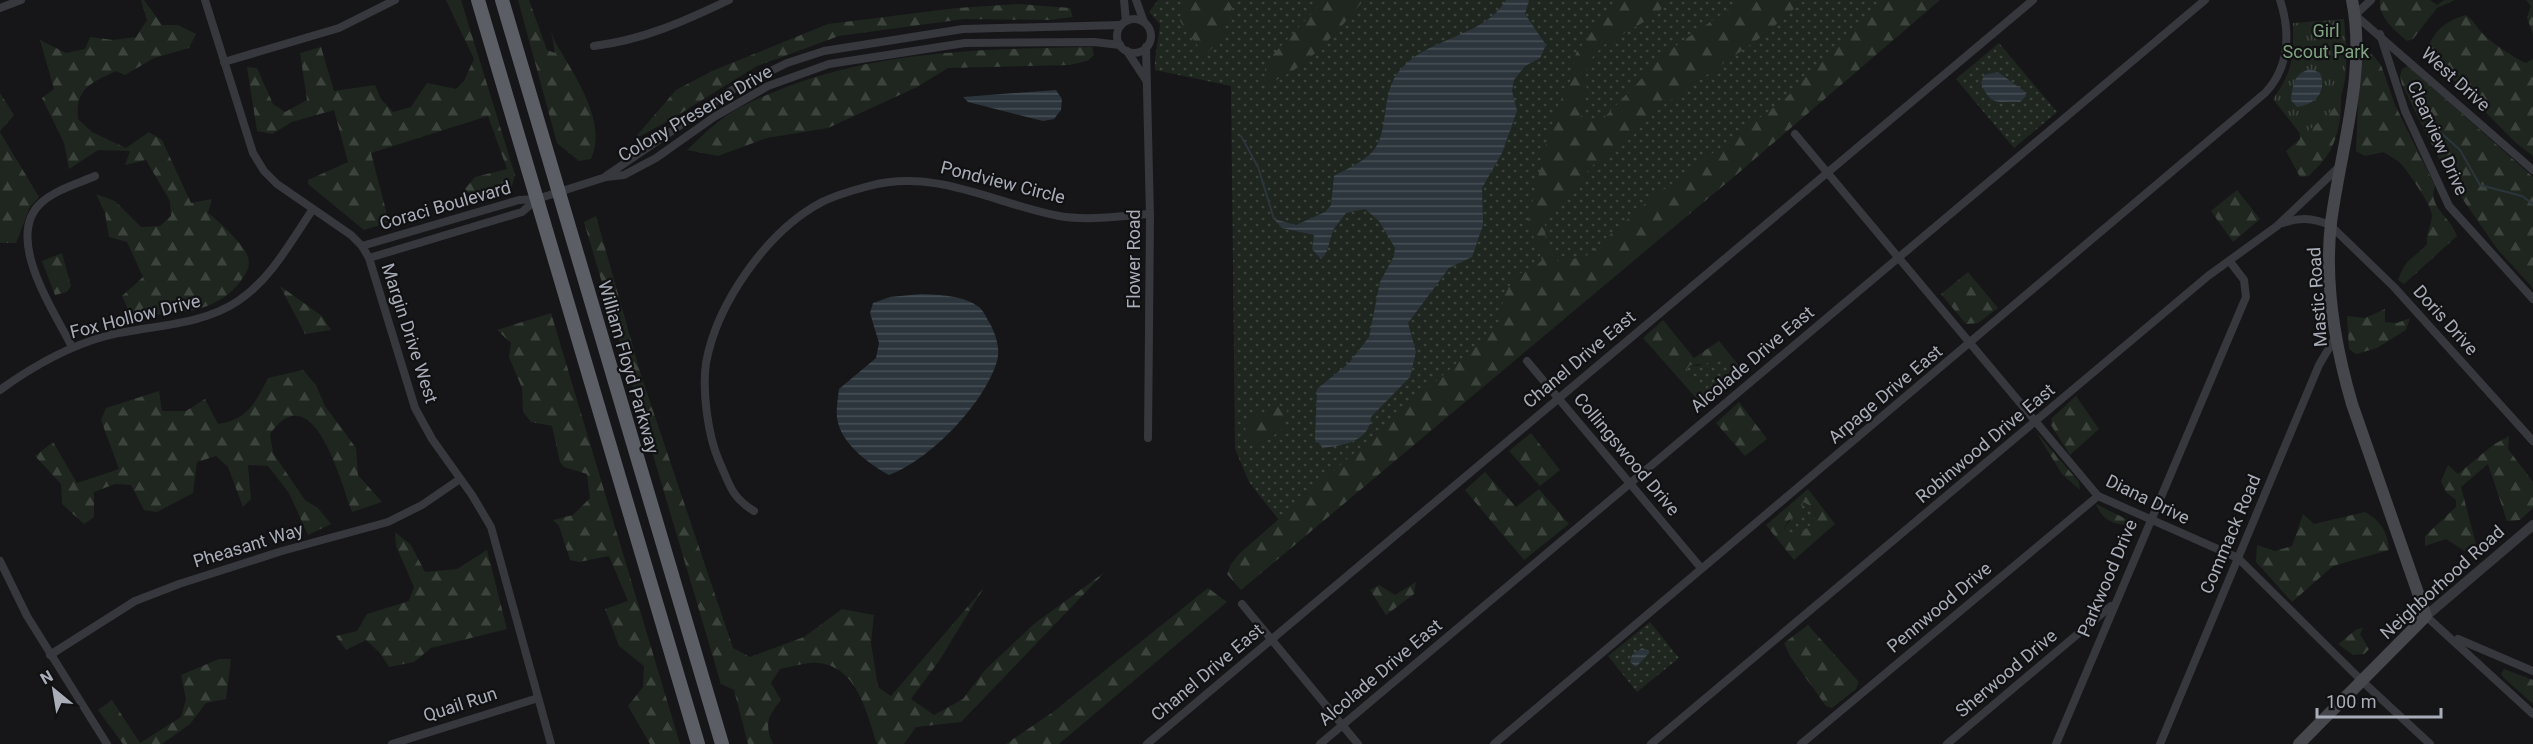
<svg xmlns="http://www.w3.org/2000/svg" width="2533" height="744" font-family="Roboto,sans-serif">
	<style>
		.grass { fill: url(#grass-dots) }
		.forest { fill: url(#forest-firs); fill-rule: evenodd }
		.park { fill: url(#park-tufts) }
		.water { fill: url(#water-rules) }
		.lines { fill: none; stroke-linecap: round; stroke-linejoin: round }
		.stream { stroke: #2c353c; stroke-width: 2 }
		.minor { stroke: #37383d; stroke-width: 8 }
		.tertiary { stroke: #37383d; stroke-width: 10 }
		.secondary { stroke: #45474d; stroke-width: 12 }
		.trunk { stroke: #5b5e65; stroke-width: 14 }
		.labels { text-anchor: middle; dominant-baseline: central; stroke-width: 4.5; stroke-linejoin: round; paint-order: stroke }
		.park-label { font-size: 18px; fill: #7fa381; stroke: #111113 }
		.street-label { font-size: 18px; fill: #a8adb8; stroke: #111113 }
	</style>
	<defs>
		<pattern id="grass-dots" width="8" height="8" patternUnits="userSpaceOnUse" patternTransform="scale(1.5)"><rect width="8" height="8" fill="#1e261f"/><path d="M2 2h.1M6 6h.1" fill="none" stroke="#3c433d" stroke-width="1.8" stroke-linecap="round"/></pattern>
		<pattern id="forest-firs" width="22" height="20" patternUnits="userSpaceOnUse" patternTransform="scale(1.5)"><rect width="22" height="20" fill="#1e261f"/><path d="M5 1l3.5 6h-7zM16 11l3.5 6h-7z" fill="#3c433d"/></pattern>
		<pattern id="park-tufts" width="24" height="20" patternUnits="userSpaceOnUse" patternTransform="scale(1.5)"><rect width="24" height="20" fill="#1e261f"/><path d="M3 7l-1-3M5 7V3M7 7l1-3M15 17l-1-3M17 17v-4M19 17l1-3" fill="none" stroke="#3c433d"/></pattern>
		<pattern id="water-rules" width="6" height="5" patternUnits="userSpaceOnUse" patternTransform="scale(1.5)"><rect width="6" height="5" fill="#2c353c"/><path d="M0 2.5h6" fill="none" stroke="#485056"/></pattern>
	</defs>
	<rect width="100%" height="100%" fill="#161618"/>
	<g class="grass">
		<path d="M1158,0H1922L1289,533L1249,482L1235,449L1231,86L1155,70C1154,53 1159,41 1160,24L1149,12Z"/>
		<polygon points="1999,43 2057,112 2014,148 1956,79"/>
		<polygon points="1720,356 1734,374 1725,374 1705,391 1687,369 1690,365 1698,366"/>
		<path d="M1803,502L1813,507L1816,516L1809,527L1791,537L1784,530C1790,518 1797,516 1803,502Z"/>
		<polygon points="1650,622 1679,658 1637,692 1608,656"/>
	</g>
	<g class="forest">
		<path d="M141,0H144L162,25H178L196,34L189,48L154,58L125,75L116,71C91,83 75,88 78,119L92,132L126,148L149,132L162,140L191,203L212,199L208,213C218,220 246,247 248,257C251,268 246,273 240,282C216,314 167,317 130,314L122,296L143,277L127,242L109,237L105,213L96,194L115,201L141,227L160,226L171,216L170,201L146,160L125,165L130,151L98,150L69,169L64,143L42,98L54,89L40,40L66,53L85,49L90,37L113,40L136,37L147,20Z"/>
		<polygon points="446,0 461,0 515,175 511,189 476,201 465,189 475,177 507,169 488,116 371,153 389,222 364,230 308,184 308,180 348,162 334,110 292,122 272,134 257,131 247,67 257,68 273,104 285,112 307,100 300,53 321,47 334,91 375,85 381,99 393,112 411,107 427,83 456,89 464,81 474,59"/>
		<path d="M518,0H529L547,50L555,53L551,30L554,40C572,72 609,122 591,159L579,161L557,143Z"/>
		<polygon points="1183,0 1237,0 1233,5 1221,38 1205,56 1180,21"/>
		<path d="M1324,0H1364C1338,30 1304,73 1265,84V63Z"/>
		<polygon points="1615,0 1671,0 1654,16 1604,45 1590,60 1586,73 1587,94 1581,117 1602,120 1667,52 1742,0 1804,0 1764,35 1658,109 1625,144 1595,163 1551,212 1545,224 1546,248 1559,262 1586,256 1646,203 1785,99 1854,26 1885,0 1940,0 1742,170 1241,590 1227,574 1231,564 1240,553 1500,325 1503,299 1515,275 1534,268 1542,260 1528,221 1544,152 1557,108 1570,81 1576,53"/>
		<path d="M2380,0H2430L2437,5L2444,0H2455L2437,8L2413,39L2407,41C2395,30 2378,18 2380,0Z"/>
		<polygon points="2526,0 2533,0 2533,35 2527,17 2531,6"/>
		<polygon points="1019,4 1070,8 1073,17 1050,20 964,19 839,36 757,66 670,120 633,140 676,90 712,71 828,24 957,8"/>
		<path d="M2466,15C2474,21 2476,26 2482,33C2489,41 2516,59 2526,63L2533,59V156L2516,143L2431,57L2428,49C2434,29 2448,20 2466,15Z"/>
		<path d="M1092,47L1094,55L1087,61L1070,65L948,68L917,87L828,128L767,138L718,156L687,150C697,141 707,130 718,122C734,109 754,100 774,92C874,50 985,49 1092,47Z"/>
		<path d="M2338,54C2341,86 2346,122 2330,151C2325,160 2316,168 2309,176L2300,177L2286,151L2300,139L2299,124Z"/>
		<path d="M2372,54L2381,65L2395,105L2435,186C2427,207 2451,217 2457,236L2404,284L2398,280C2407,256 2412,261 2427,244C2426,233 2431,226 2432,216C2433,207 2407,170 2400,163C2396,159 2389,156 2384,152L2365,156L2356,151L2360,58Z"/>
		<polygon points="2408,66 2533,177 2533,288 2498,250 2450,181 2402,85 2400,76 2402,69"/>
		<polygon points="0,93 14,115 0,131"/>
		<polygon points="0,132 39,197 30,207 16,243 0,243"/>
		<polygon points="2237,190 2260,219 2233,242 2211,211"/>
		<path d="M596,216L641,375L733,648L750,657L804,637L842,609L874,615L871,643L878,687L891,696L983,589L939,661L911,699L934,715L963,699L985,670L1034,624L1105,572L961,722L916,727L904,744H877C867,714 857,665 817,663C806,662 792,667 780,669L771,683L781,700C768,716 764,724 773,744H748L734,690L721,684L584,222Z"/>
		<polygon points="62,253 71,286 67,292 55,295 42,261"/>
		<polygon points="1968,272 1998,308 1978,323 1966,324 1941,294"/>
		<polygon points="280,286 322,316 331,330 305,334"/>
		<polygon points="2385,309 2385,322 2397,323 2410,318 2406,330 2377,348 2356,354 2349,349 2347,316 2365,318"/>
		<polygon points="551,313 680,744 650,744 628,706 643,687 644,666 619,646 605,609 628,601 609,556 579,562 570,560 559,526 553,520 573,515 590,498 587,474 564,467 560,462 552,426 531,422 523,412 522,388 509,357 511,343 497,330"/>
		<path d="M1663,320L1694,358L1719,341L1745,373L1704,407L1643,338ZM1720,356L1733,374H1725L1705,390L1687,369L1690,365L1706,364Z"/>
		<path d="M303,370L316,385L325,406L356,448L358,475L382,502L352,512C341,482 313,373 270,434L273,453L305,500L318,508L331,524L308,535L289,493L268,466L248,465L251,499L243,507L228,467L216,456L197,462L193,493L157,512L144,510L131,485L115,484L94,492V517L84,524L62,504L61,484L35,456L53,442L77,483L119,469L101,420L106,408L159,391L162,411H186L205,399L218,424C247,420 256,402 268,378Z"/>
		<polygon points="2076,396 2099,429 2070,455 2051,425 2052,418"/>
		<polygon points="1739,402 1767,439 1745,456 1716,423"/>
		<path d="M1288,405L1284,428L1255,449L1245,429C1253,413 1272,407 1288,405Z"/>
		<polygon points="2036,432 2079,482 2080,490 2062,474"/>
		<polygon points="1531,433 1560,470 1540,486 1509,451"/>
		<polygon points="2509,436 2508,449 2533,482 2533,508 2520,520 2507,521 2488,464 2461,487 2477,548 2471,555 2446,539 2425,546 2425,536 2456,507 2456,500 2446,492 2441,481 2448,465 2458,474 2493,445"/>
		<polygon points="1485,472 1516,507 1539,489 1569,524 1524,560 1465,490"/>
		<path d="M1808,489L1835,524L1794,560L1766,525ZM1803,502L1813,507L1816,516L1809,527L1791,536L1784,529L1788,521L1801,512Z"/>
		<path d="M2096,504L2136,524C2117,527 2103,522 2096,504Z"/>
		<path d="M2365,512C2382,522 2387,531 2389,550L2333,566L2292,602L2256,562L2257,545L2275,551L2292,546L2303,514L2314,524Z"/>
		<polygon points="395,532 411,545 425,572 457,569 487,550 507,629 431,648 414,662 389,667 380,653 366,640 346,650 336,636 357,631 367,614 409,601 414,587 396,546"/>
		<polygon points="1416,582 1414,594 1386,615 1370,590 1379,585 1395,595"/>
		<polygon points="1208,588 1227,602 1059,744 1006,744 1053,712"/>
		<polygon points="1808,625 1859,682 1856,689 1832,708 1826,706 1790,656 1784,643"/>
		<polygon points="2363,628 2360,634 2369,649 2364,654 2353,655 2338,644 2357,629"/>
		<polygon points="219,659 231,659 226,699 206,703 190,724 162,744 123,744 98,710 112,700 140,743 181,717 186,699 181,675"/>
		<polygon points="2504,669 2533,680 2533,704 2504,678 2501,674"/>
	</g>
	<path class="park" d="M2344,19C2346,43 2351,89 2334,108C2325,118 2312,127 2302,136L2273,99C2294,69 2293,59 2293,23Z"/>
	<g class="water">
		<path d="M1506,0H1529L1525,14L1546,45L1540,58L1525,66L1514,80L1512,91L1517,111L1502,153L1482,188L1483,225L1472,257L1449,268L1408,323L1416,352L1410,377L1371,417C1369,442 1344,445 1323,448L1315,439L1317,389L1349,363L1369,337L1380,282L1394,256L1395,248L1379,221L1365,209L1346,213L1333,230L1327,251L1321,259L1312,249L1314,235L1282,228L1274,219L1296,225L1325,212L1331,205L1334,176C1346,169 1364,162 1373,151C1389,133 1381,96 1397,74C1423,37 1483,39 1506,0Z"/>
		<path d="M2311,69L2320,73C2327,92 2316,104 2297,107L2291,100C2293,84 2294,73 2311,69Z"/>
		<path d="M1998,72L2024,91L2026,96L2020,102C1997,101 1991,107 1981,83L1984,75Z"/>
		<polygon points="1056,90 1062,99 1061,110 1054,119 1043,121 968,102 963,97"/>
		<path d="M921,294C939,295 963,295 979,307C983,310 986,317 989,322C995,332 1001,349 997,361C985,403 930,460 889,475C868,463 841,444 837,418C836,409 838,398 839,389L876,358L879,343L870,313L873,303L890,297Z"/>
		<polygon points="1642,648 1650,652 1636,667 1630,662 1632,655"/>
	</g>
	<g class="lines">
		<g class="stream">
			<polyline points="2429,122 2460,150 2480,185 2522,196 2533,204"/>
			<polyline points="1241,136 1258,167 1274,219"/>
		</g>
		<g class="minor">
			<polyline points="205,0 253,153 264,171 277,184 351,235 362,246 369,258 415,408 432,439 472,495 491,527 551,744"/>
			<polyline points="1124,0 1126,21"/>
			<polyline points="1136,0 1144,22"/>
			<polyline points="2371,0 2355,15 2533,170"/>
			<polyline points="0,8 21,0"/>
			<circle cx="1134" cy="36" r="17"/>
			<polyline points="2380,34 2405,111 2449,206 2533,299"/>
			<path d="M594,46C643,40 685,21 729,0"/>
			<polyline points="1146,47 1150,217 1148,438"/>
			<polyline points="1127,51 1146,80"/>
			<polyline points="224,62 339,28 395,0"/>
			<polyline points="1795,134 2098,496 2238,558 2362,681 2430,744"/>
			<polyline points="606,176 732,90 787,63 824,51 963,29 1121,25"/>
			<path d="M2283,223C2299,217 2316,218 2331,226L2394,287L2533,441"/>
			<polyline points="362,246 519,200 537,199 606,177 624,175 656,158 714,117 768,86 829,64 965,43 1094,42 1120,45"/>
			<polyline points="369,258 522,212 537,199"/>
			<path d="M72,347C55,312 3,238 41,203C55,190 77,184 95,176"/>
			<polyline points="1527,361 1701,568"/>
			<path d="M0,390C33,366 66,347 106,336C149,325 199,327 238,301C271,279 291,241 313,209"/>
			<path d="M754,511C731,497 730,485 719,461C708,436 702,391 706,363C717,303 767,231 822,202C836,195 854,190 869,186C937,168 995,204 1059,216C1088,221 1121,216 1150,214"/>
			<polyline points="0,561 27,616 107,744"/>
			<polyline points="1242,604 1358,744"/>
			<polyline points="2426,616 2533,714"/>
			<polyline points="2458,639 2533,671"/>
			<polyline points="50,655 135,601 179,584 282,551 388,522 422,505 460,479"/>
			<polyline points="392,744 538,698"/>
			<polyline points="1147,744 2033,0"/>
			<polyline points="1320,744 2205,0"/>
			<path d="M1494,744L2265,93C2289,68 2291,33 2280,0"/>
			<polyline points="1651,744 2208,276 2277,226 2339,167"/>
			<polyline points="1801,744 2098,496"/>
			<polyline points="1947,744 2111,606"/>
			<polyline points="2056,744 2246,297 2244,280 2231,263"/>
			<polyline points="2160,744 2319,365 2335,338"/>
		</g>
		<polyline class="tertiary" points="2426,616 2533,525"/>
		<path class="secondary" d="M2299,744L2426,616L2352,404C2335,346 2324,284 2331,223C2340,151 2367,73 2352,0"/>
		<g class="trunk">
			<polyline points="478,0 698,744"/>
			<polyline points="502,0 722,744"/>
		</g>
	</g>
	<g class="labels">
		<g class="park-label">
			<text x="2326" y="30">Girl<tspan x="2326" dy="21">Scout Park</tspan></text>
		</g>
		<g class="street-label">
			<text transform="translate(2456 79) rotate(42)">West Drive</text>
			<text transform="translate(695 113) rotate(-30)">Colony Preserve Drive</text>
			<text transform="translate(2438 138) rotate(66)">Clearview Drive</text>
			<text transform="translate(1003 182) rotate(14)">Pondview Circle</text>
			<text transform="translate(445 205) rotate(-16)">Coraci Boulevard</text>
			<text transform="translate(1133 259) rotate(-90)">Flower Road</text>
			<text transform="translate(2317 297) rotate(-94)">Mastic Road</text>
			<text transform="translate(135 316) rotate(-14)">Fox Hollow Drive</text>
			<text transform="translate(2446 320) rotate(48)">Doris Drive</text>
			<text transform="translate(410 333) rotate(72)">Margin Drive West</text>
			<text transform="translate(1579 359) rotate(-40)">Chanel Drive East</text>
			<text transform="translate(1752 359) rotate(-40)">Alcolade Drive East</text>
			<text transform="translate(629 367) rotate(74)">William Floyd Parkway</text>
			<text transform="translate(1885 394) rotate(-40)">Arpage Drive East</text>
			<text transform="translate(1985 443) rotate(-40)">Robinwood Drive East</text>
			<text transform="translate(1627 454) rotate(50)">Collingswood Drive</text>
			<text transform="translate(2148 499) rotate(26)">Diana Drive</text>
			<text transform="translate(2230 534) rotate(-67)">Commack Road</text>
			<text transform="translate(248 545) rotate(-17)">Pheasant Way</text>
			<text transform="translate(2107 578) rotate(-67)">Parkwood Drive</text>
			<text transform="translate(2442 582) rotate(-42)">Neighborhood Road</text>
			<text transform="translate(1939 607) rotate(-40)">Pennwood Drive</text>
			<text transform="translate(1207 672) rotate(-40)">Chanel Drive East</text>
			<text transform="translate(1380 672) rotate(-40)">Alcolade Drive East</text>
			<text transform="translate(2006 673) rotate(-40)">Sherwood Drive</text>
			<text transform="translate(460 704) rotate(-18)">Quail Run</text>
		</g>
	</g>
	<g transform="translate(54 690) rotate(330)" stroke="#111113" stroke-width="4.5" paint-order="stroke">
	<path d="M0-4.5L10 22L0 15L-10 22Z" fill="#a8adb8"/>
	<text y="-9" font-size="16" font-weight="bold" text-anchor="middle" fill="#a8adb8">N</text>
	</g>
	<path d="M2317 708v9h124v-9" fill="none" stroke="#a8adb8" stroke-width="3"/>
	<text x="2326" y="708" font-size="18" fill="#a8adb8" stroke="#111113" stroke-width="4.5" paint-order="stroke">100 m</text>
</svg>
